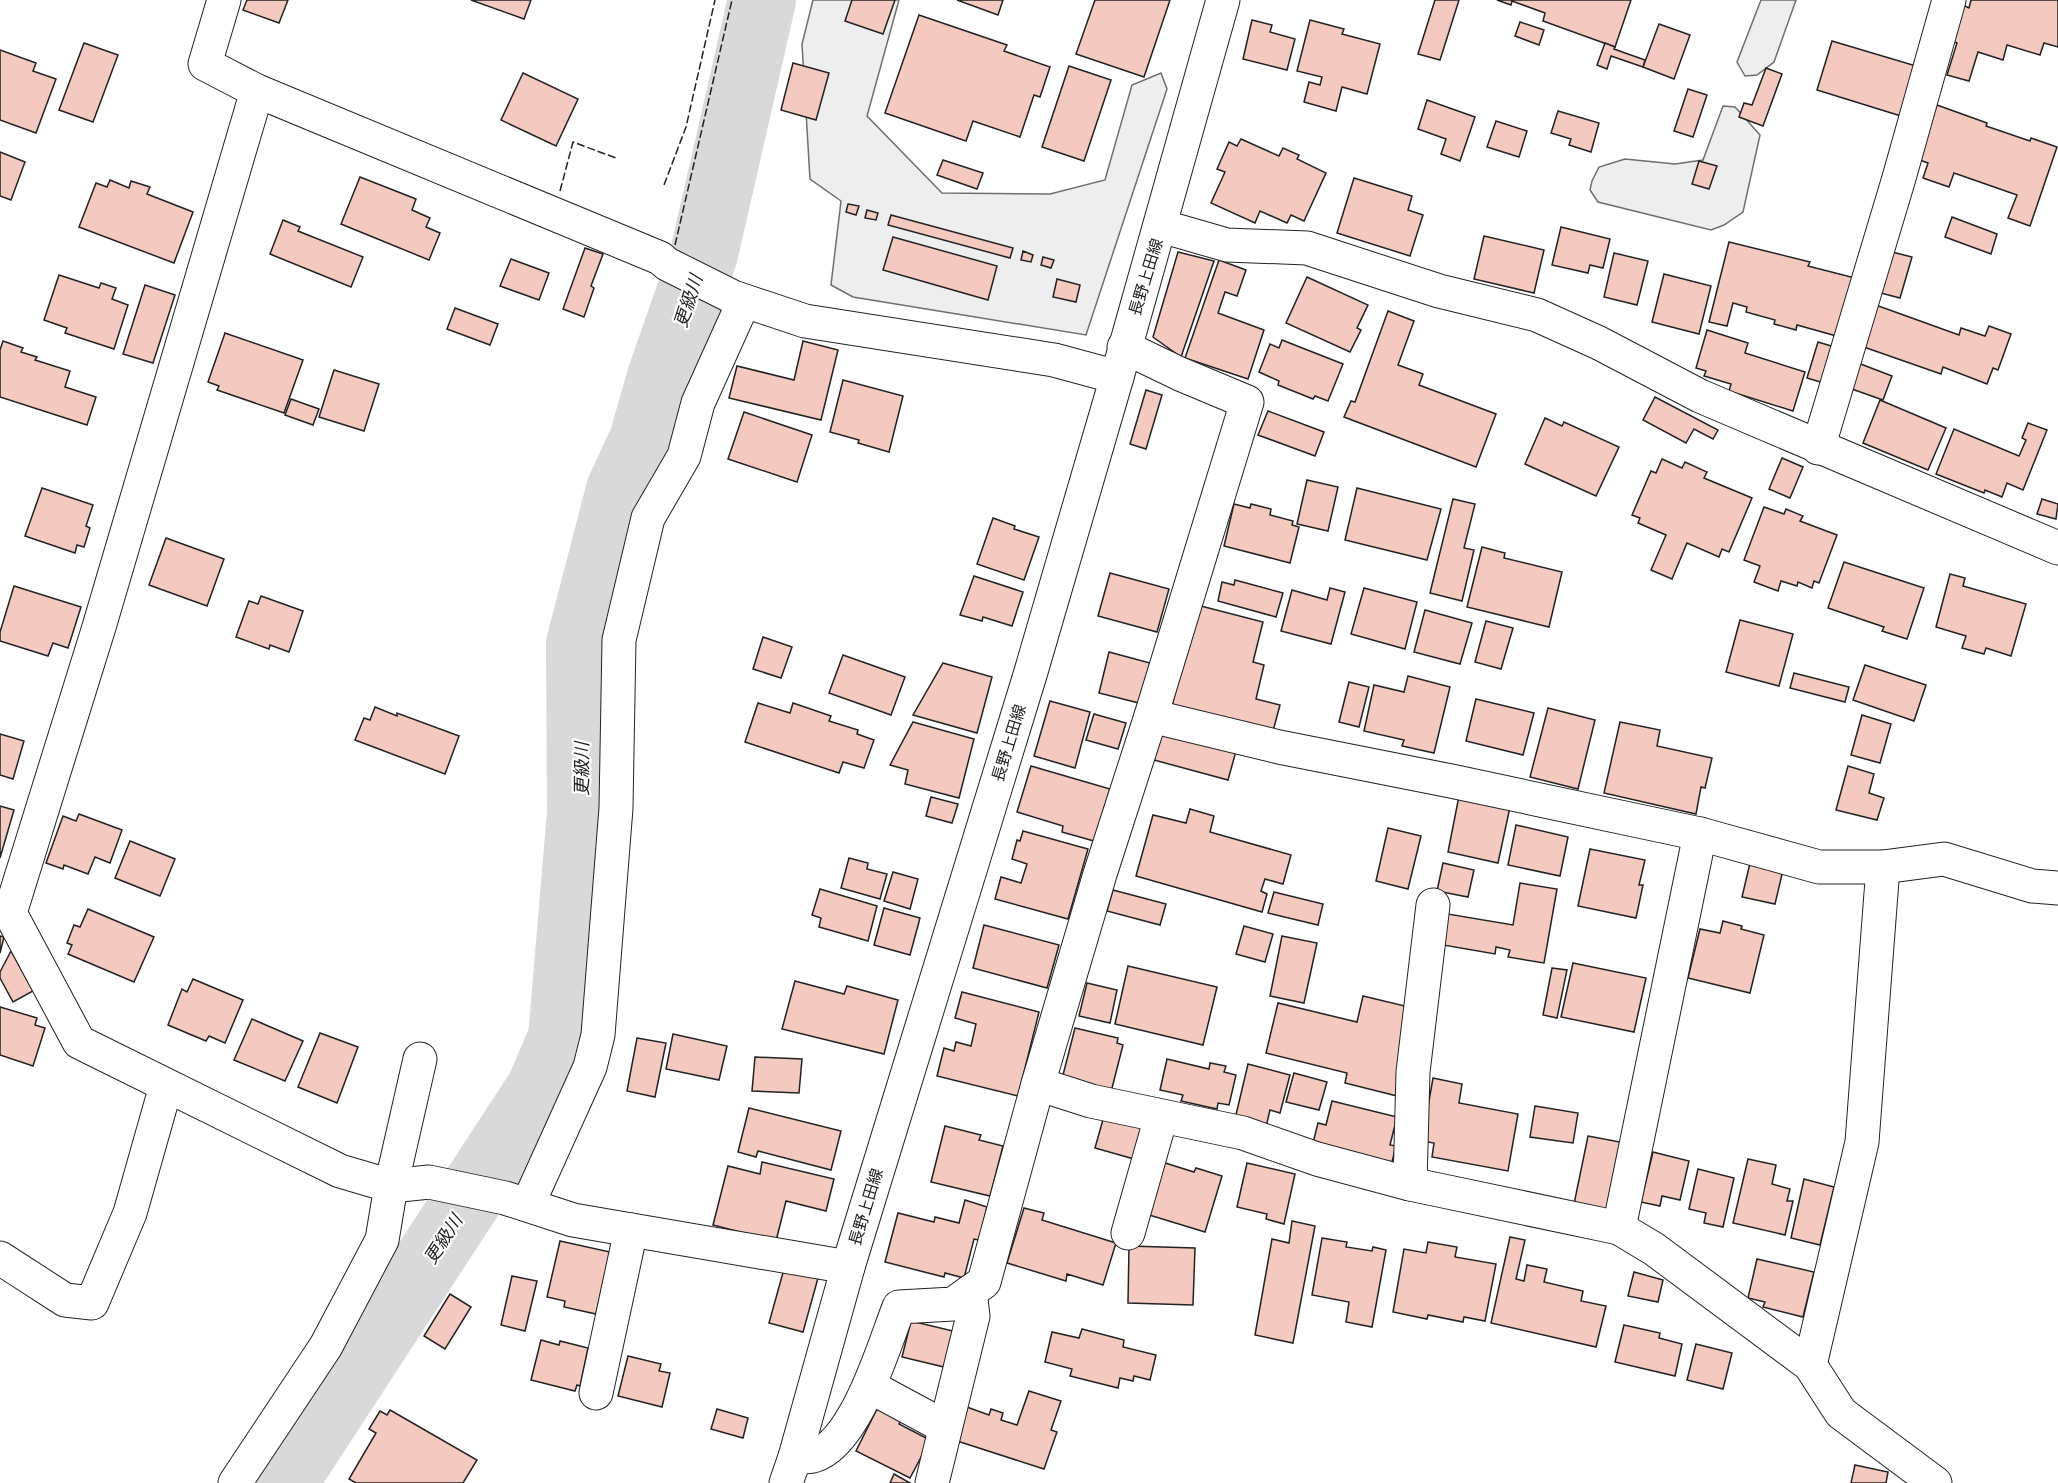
<svg xmlns="http://www.w3.org/2000/svg" width="2058" height="1483" font-family="'Public Sans','Noto Sans JP',sans-serif">
	<style>
		.green { fill: #eee; stroke: #6f6f6f; stroke-width: 1.5 }
		.lines { fill: none; stroke-linecap: round; stroke-linejoin: round }
		.river { stroke: #d9d9d9; stroke-width: 68 }
		.building { fill: #f3c9c0; stroke: #222; stroke-width: 1.5 }
		.minor-casing { stroke: #222; stroke-width: 35 }
		.primary-casing { stroke: #222; stroke-width: 35 }
		.minor { stroke: #fff; stroke-width: 33 }
		.primary { stroke: #fff; stroke-width: 33 }
		.fence { stroke: #222; stroke-width: 1.5; stroke-dasharray: 8 3; stroke-linecap: butt }
		.labels { text-anchor: middle; dominant-baseline: central; stroke-width: 4.5; stroke-linejoin: round; paint-order: stroke }
		.street-label { font-size: 16px; fill: #222; stroke: #fff }
		.water-label { font-size: 18px; font-style: italic; fill: #222; stroke: #fff }
	</style>
	<rect width="100%" height="100%" fill="#fff"/>
	<g class="green">
		<polygon points="813,0 899,0 867,116 942,193 1050,194 1105,180 1132,85 1161,73 1167,89 1086,335 853,297 831,285 841,201 810,179 802,44"/>
		<polygon points="1761,0 1796,0 1774,62 1757,75 1745,76 1737,62"/>
		<polygon points="1723,106 1735,107 1760,135 1743,212 1724,225 1711,230 1598,202 1590,190 1592,181 1599,167 1625,159 1675,164 1703,160"/>
	</g>
	<g class="lines">
		<polyline class="river" points="283,1483 540,1089 562,1038 581,813 580,644 620,490 643,440 662,374 704,254 762,0"/>
	</g>
	<g class="building">
		<polygon points="247,0 288,0 279,23 243,10"/>
		<polygon points="471,0 531,0 524,19"/>
		<polygon points="852,0 895,0 883,34 845,21"/>
		<polygon points="957,0 1003,0 998,15"/>
		<polygon points="1095,0 1170,0 1144,77 1076,54"/>
		<polygon points="1435,0 1459,0 1440,60 1418,54"/>
		<polygon points="1497,0 1631,0 1615,47 1543,21 1545,13 1512,1 1511,5"/>
		<polygon points="1971,0 2058,0 2058,47 2044,43 2040,55 2007,45 2003,60 1978,52 1969,81 1947,75 1957,43 1952,41 1963,5 1969,8"/>
		<polygon points="919,15 1007,45 1004,51 1050,67 1040,97 1034,95 1020,137 973,121 966,141 885,113"/>
		<polygon points="1252,20 1272,25 1270,32 1295,39 1287,70 1243,59"/>
		<polygon points="1310,20 1344,29 1342,34 1380,44 1367,94 1342,87 1336,111 1304,102 1309,82 1320,85 1322,77 1297,71"/>
		<polygon points="1520,22 1544,30 1539,45 1515,36"/>
		<polygon points="1659,24 1690,35 1674,79 1643,67"/>
		<polygon points="1832,41 1916,66 1901,116 1817,90"/>
		<polygon points="84,43 118,55 93,122 59,110"/>
		<polygon points="1605,43 1615,47 1614,49 1645,60 1643,67 1611,56 1607,69 1597,65"/>
		<polygon points="0,50 36,63 33,71 56,79 36,133 0,120"/>
		<polygon points="793,63 829,73 816,120 781,110"/>
		<polygon points="1069,66 1111,80 1084,161 1042,147"/>
		<polygon points="1766,68 1782,74 1763,126 1739,117 1744,103 1752,105"/>
		<polygon points="523,73 578,99 556,146 501,120"/>
		<polygon points="1688,89 1707,95 1693,137 1674,131"/>
		<polygon points="1427,100 1475,117 1460,161 1441,154 1446,139 1418,129"/>
		<polygon points="1937,105 1987,123 1986,126 2030,141 2031,138 2057,147 2030,226 2008,218 2017,195 1954,173 1949,187 1923,178 1928,163 1917,159"/>
		<polygon points="1558,111 1599,123 1591,152 1569,145 1571,139 1551,133"/>
		<polygon points="1496,121 1527,131 1519,157 1487,147"/>
		<polygon points="1241,139 1279,156 1283,148 1299,155 1297,159 1326,173 1304,221 1291,215 1287,223 1260,211 1255,223 1211,203 1225,172 1217,169 1229,142 1237,146"/>
		<polygon points="0,152 25,162 11,200 0,196"/>
		<polygon points="943,160 983,173 977,189 937,175"/>
		<polygon points="1699,161 1717,166 1709,189 1692,184"/>
		<polygon points="360,177 416,199 412,210 430,218 426,227 440,233 429,260 341,224"/>
		<polygon points="1354,178 1412,196 1408,210 1423,215 1410,256 1337,233"/>
		<polygon points="110,180 129,188 131,181 150,187 147,194 193,212 174,263 79,227 96,183 107,187"/>
		<polygon points="848,204 859,206 856,215 846,212"/>
		<polygon points="867,210 878,213 876,220 865,218"/>
		<polygon points="891,215 1013,248 1010,258 888,225"/>
		<polygon points="1952,217 1997,234 1991,254 1945,237"/>
		<polygon points="283,220 300,227 298,231 363,257 351,287 270,254"/>
		<polygon points="1561,227 1610,239 1603,268 1590,265 1588,273 1552,265"/>
		<polygon points="1484,236 1544,250 1534,293 1474,279"/>
		<polygon points="893,237 997,266 988,300 883,270"/>
		<polygon points="1729,242 1810,262 1808,266 1855,278 1840,337 1797,325 1796,330 1774,324 1775,320 1746,312 1747,307 1733,303 1727,326 1709,322"/>
		<polygon points="585,248 603,254 591,286 594,288 584,317 563,309"/>
		<polygon points="1023,251 1033,255 1031,262 1021,260"/>
		<polygon points="1888,251 1912,257 1900,298 1877,292"/>
		<polygon points="1178,252 1214,261 1181,357 1153,337"/>
		<polygon points="1614,253 1648,261 1637,305 1604,297"/>
		<polygon points="1043,257 1054,260 1051,268 1041,265"/>
		<polygon points="511,259 549,273 539,300 500,286"/>
		<polygon points="1219,260 1246,270 1237,296 1225,292 1218,313 1264,330 1248,379 1185,358"/>
		<polygon points="1664,274 1711,286 1699,334 1652,322"/>
		<polygon points="59,275 99,288 101,283 116,288 112,299 128,305 114,349 65,333 67,328 44,320"/>
		<polygon points="1307,277 1368,305 1357,328 1361,330 1350,352 1286,323"/>
		<polygon points="1057,279 1080,285 1076,302 1053,297"/>
		<polygon points="145,285 175,295 153,363 123,354"/>
		<polygon points="1873,304 1959,335 1961,328 1985,336 1989,326 2011,334 1998,370 1993,368 1987,384 1943,367 1941,374 1858,345"/>
		<polygon points="455,308 498,324 490,345 447,329"/>
		<polygon points="1388,311 1414,321 1398,365 1423,374 1419,385 1496,414 1476,467 1344,417 1351,401 1355,402"/>
		<polygon points="1707,330 1748,343 1745,353 1805,372 1793,411 1729,391 1731,384 1704,376 1706,371 1696,368"/>
		<polygon points="225,333 303,360 284,413 217,390 219,386 208,382"/>
		<polygon points="1282,340 1343,364 1328,401 1315,396 1313,399 1278,385 1279,381 1259,372 1270,344 1279,348"/>
		<polygon points="3,341 23,348 21,352 37,357 35,360 70,371 65,387 96,397 87,425 0,397 0,350"/>
		<polygon points="803,341 838,350 821,420 729,398 737,366 794,380"/>
		<polygon points="1818,342 1838,348 1827,384 1807,378"/>
		<polygon points="1858,363 1892,376 1883,400 1849,388"/>
		<polygon points="334,370 379,384 364,431 319,417"/>
		<polygon points="843,380 903,396 889,452 858,443 859,440 830,432"/>
		<polygon points="1146,390 1162,395 1146,449 1130,444"/>
		<polygon points="1655,397 1718,430 1713,439 1694,429 1686,443 1643,420"/>
		<polygon points="291,399 319,409 313,425 285,415"/>
		<polygon points="1880,400 1946,428 1928,470 1863,443"/>
		<polygon points="1268,411 1324,432 1315,456 1258,435"/>
		<polygon points="744,412 812,435 797,482 728,459"/>
		<polygon points="1545,418 1562,426 1564,422 1619,447 1596,496 1525,464"/>
		<polygon points="2028,423 2047,430 2023,490 2007,483 2002,497 1985,490 1984,493 1936,474 1954,429 2019,456 2026,440 2022,438"/>
		<polygon points="1782,458 1803,467 1790,498 1769,489"/>
		<polygon points="1662,459 1682,468 1685,462 1707,472 1704,478 1752,498 1729,552 1722,549 1719,557 1687,543 1672,579 1651,570 1666,535 1638,523 1640,518 1632,515 1651,471 1656,473"/>
		<polygon points="1307,480 1338,487 1328,531 1297,524"/>
		<polygon points="42,488 93,505 86,526 90,528 84,547 77,545 75,553 25,536"/>
		<polygon points="1357,488 1441,509 1427,560 1345,540"/>
		<polygon points="1453,499 1475,504 1464,548 1474,550 1462,601 1430,593"/>
		<polygon points="2042,499 2058,504 2056,519 2037,514"/>
		<polygon points="1234,504 1250,508 1251,504 1271,509 1270,515 1293,521 1292,525 1299,527 1290,563 1224,546"/>
		<polygon points="1764,507 1784,514 1786,509 1803,516 1800,521 1837,535 1819,583 1814,581 1812,588 1798,582 1797,586 1781,581 1778,591 1754,582 1760,566 1744,560"/>
		<polygon points="993,518 1015,526 1014,529 1039,537 1024,580 977,564"/>
		<polygon points="166,538 224,559 207,606 149,585"/>
		<polygon points="1482,547 1505,553 1504,558 1562,572 1549,627 1467,607"/>
		<polygon points="1844,562 1924,588 1907,639 1882,631 1884,627 1828,608"/>
		<polygon points="1110,573 1169,589 1157,632 1098,616"/>
		<polygon points="1950,574 1965,578 1963,586 2026,604 2011,656 1986,648 1984,654 1962,648 1966,636 1936,627"/>
		<polygon points="974,576 1023,592 1012,626 983,617 982,621 960,615"/>
		<polygon points="1235,580 1283,593 1276,617 1218,601 1222,582 1234,585"/>
		<polygon points="14,586 81,607 68,648 53,643 48,656 0,641 0,632"/>
		<polygon points="1330,588 1345,592 1331,644 1281,631 1292,590 1327,600"/>
		<polygon points="1364,588 1417,602 1405,649 1351,634"/>
		<polygon points="261,596 303,611 289,652 270,645 269,649 236,637 249,601 258,604"/>
		<polygon points="1197,605 1263,622 1253,662 1264,665 1256,699 1280,705 1273,731 1172,706"/>
		<polygon points="1425,610 1472,623 1460,664 1414,652"/>
		<polygon points="1740,620 1793,634 1779,686 1726,672"/>
		<polygon points="1486,621 1513,628 1501,669 1475,662"/>
		<polygon points="763,637 792,647 781,678 753,669"/>
		<polygon points="1109,652 1150,663 1139,703 1099,693"/>
		<polygon points="843,655 905,677 891,715 829,693"/>
		<polygon points="943,663 992,677 977,733 913,715"/>
		<polygon points="1865,665 1926,685 1914,721 1853,700"/>
		<polygon points="1794,673 1849,687 1845,702 1790,688"/>
		<polygon points="1408,676 1450,687 1434,753 1402,746 1404,740 1364,731 1374,685 1404,692"/>
		<polygon points="1349,682 1369,687 1359,727 1339,722"/>
		<polygon points="1476,699 1534,713 1523,755 1466,741"/>
		<polygon points="1050,701 1090,712 1075,768 1034,756"/>
		<polygon points="758,703 790,713 793,703 831,716 829,721 858,730 857,734 874,740 864,768 843,762 839,773 745,742"/>
		<polygon points="375,707 397,716 397,713 459,736 445,774 355,740 364,718 370,720"/>
		<polygon points="1548,708 1595,720 1578,789 1530,777"/>
		<polygon points="1094,714 1126,723 1118,749 1086,740"/>
		<polygon points="1862,715 1891,724 1880,763 1851,755"/>
		<polygon points="913,722 974,739 959,798 905,784 908,770 890,765"/>
		<polygon points="1620,722 1660,730 1657,746 1712,758 1705,788 1701,787 1696,814 1604,793"/>
		<polygon points="1162,732 1236,751 1228,780 1154,760"/>
		<polygon points="0,734 24,741 13,779 0,775"/>
		<polygon points="1031,766 1110,789 1094,841 1062,832 1063,826 1017,812"/>
		<polygon points="1848,766 1874,774 1869,793 1884,798 1877,820 1836,810"/>
		<polygon points="1459,796 1510,807 1498,863 1448,852"/>
		<polygon points="931,797 958,804 952,823 926,816"/>
		<polygon points="0,806 14,810 0,858"/>
		<polygon points="1190,809 1214,816 1210,832 1291,855 1283,884 1265,879 1261,891 1267,894 1262,912 1136,876 1153,815 1186,823"/>
		<polygon points="79,814 122,830 110,863 95,857 88,874 64,865 63,869 46,863 63,816 76,821"/>
		<polygon points="1516,825 1568,837 1560,876 1508,865"/>
		<polygon points="1388,828 1421,836 1408,889 1376,881"/>
		<polygon points="1023,831 1088,849 1068,919 995,899 1001,877 1021,883 1027,864 1012,859 1017,840 1020,841"/>
		<polygon points="130,841 175,859 160,896 115,878"/>
		<polygon points="1590,849 1645,860 1639,885 1643,885 1636,918 1578,906"/>
		<polygon points="849,858 868,863 867,869 887,874 880,899 841,888"/>
		<polygon points="1443,863 1474,870 1468,897 1437,891"/>
		<polygon points="1750,863 1783,870 1775,904 1742,897"/>
		<polygon points="893,872 918,879 910,909 884,901"/>
		<polygon points="1520,883 1557,889 1544,963 1508,957 1510,950 1496,947 1495,954 1443,945 1448,914 1513,925"/>
		<polygon points="820,889 877,906 868,941 819,927 821,918 812,915"/>
		<polygon points="1113,890 1166,904 1160,925 1107,911"/>
		<polygon points="1274,892 1323,904 1318,925 1268,913"/>
		<polygon points="884,908 920,918 910,955 874,945"/>
		<polygon points="88,909 154,937 134,982 68,954 72,945 67,943 74,925 80,927"/>
		<polygon points="1723,921 1742,926 1741,929 1764,935 1750,993 1688,978 1700,929 1720,933"/>
		<polygon points="984,925 1059,945 1047,988 973,968"/>
		<polygon points="1244,926 1273,934 1265,962 1236,954"/>
		<polygon points="0,936 4,937 0,953"/>
		<polygon points="1282,936 1317,943 1304,1003 1270,996"/>
		<polygon points="11,951 33,991 13,1002 0,978 0,972"/>
		<polygon points="1573,963 1646,978 1634,1032 1561,1017"/>
		<polygon points="1128,966 1217,987 1203,1045 1115,1024"/>
		<polygon points="1552,968 1567,970 1557,1018 1543,1015"/>
		<polygon points="193,979 243,1000 225,1043 209,1036 206,1041 168,1025 182,989 187,992"/>
		<polygon points="795,981 844,994 847,986 898,1000 884,1054 782,1029"/>
		<polygon points="1087,983 1117,990 1110,1023 1079,1016"/>
		<polygon points="962,992 1039,1012 1018,1096 937,1076 944,1048 954,1051 956,1042 971,1046 976,1024 955,1018"/>
		<polygon points="1363,996 1405,1006 1397,1096 1345,1083 1347,1073 1266,1053 1278,1003 1357,1022"/>
		<polygon points="0,1007 37,1018 35,1025 45,1028 33,1066 0,1055"/>
		<polygon points="252,1019 303,1041 285,1081 234,1060"/>
		<polygon points="1075,1028 1118,1038 1117,1043 1123,1045 1111,1092 1062,1079"/>
		<polygon points="320,1033 358,1047 337,1103 298,1087"/>
		<polygon points="673,1034 727,1046 719,1080 666,1069"/>
		<polygon points="637,1038 666,1043 655,1097 627,1091"/>
		<polygon points="755,1057 802,1059 799,1093 752,1091"/>
		<polygon points="1167,1059 1209,1069 1210,1063 1226,1066 1224,1072 1236,1075 1229,1105 1218,1103 1217,1109 1181,1101 1183,1095 1160,1090"/>
		<polygon points="1248,1064 1290,1075 1280,1113 1270,1110 1266,1127 1235,1119"/>
		<polygon points="1294,1073 1327,1082 1319,1110 1286,1102"/>
		<polygon points="1433,1078 1462,1084 1459,1103 1518,1114 1508,1171 1432,1157 1434,1143 1422,1141"/>
		<polygon points="1332,1101 1397,1117 1390,1145 1396,1146 1391,1166 1312,1147 1318,1123 1326,1125"/>
		<polygon points="1535,1106 1578,1113 1573,1143 1530,1137"/>
		<polygon points="749,1108 841,1131 831,1170 758,1151 756,1157 738,1152"/>
		<polygon points="1104,1116 1143,1127 1134,1159 1095,1148"/>
		<polygon points="945,1126 981,1135 979,1140 1003,1146 990,1196 931,1182"/>
		<polygon points="1588,1136 1620,1142 1606,1211 1574,1204"/>
		<polygon points="1653,1152 1689,1161 1680,1200 1662,1196 1660,1206 1641,1202"/>
		<polygon points="1748,1159 1776,1165 1772,1184 1790,1189 1787,1201 1793,1201 1785,1235 1733,1223"/>
		<polygon points="762,1162 834,1179 826,1211 786,1201 776,1241 713,1225 728,1166 760,1174"/>
		<polygon points="1162,1162 1194,1172 1196,1168 1222,1176 1205,1232 1146,1214"/>
		<polygon points="1247,1163 1295,1174 1284,1224 1266,1219 1267,1214 1237,1207"/>
		<polygon points="1698,1169 1734,1178 1723,1227 1704,1223 1706,1213 1689,1209"/>
		<polygon points="1804,1179 1834,1187 1820,1245 1791,1238"/>
		<polygon points="965,1200 987,1207 979,1240 974,1239 964,1278 945,1273 944,1277 885,1262 898,1213 934,1222 935,1217 959,1223"/>
		<polygon points="1024,1208 1044,1213 1042,1220 1116,1243 1103,1285 1067,1274 1066,1281 1007,1263"/>
		<polygon points="1292,1221 1315,1226 1293,1343 1255,1335 1272,1239 1289,1243"/>
		<polygon points="1510,1237 1525,1240 1516,1279 1524,1281 1527,1265 1547,1269 1544,1282 1583,1291 1581,1301 1606,1306 1596,1347 1491,1323"/>
		<polygon points="1322,1238 1347,1242 1346,1247 1372,1251 1373,1247 1386,1250 1372,1327 1346,1322 1349,1302 1312,1295"/>
		<polygon points="560,1241 610,1252 596,1314 564,1307 565,1301 547,1297"/>
		<polygon points="1428,1242 1457,1247 1455,1257 1496,1264 1485,1321 1464,1317 1463,1322 1428,1315 1427,1319 1393,1312 1404,1249 1426,1253"/>
		<polygon points="1129,1246 1195,1248 1193,1305 1128,1303"/>
		<polygon points="1757,1259 1814,1272 1803,1317 1763,1307 1765,1302 1748,1298"/>
		<polygon points="784,1269 818,1278 803,1332 769,1323"/>
		<polygon points="1634,1272 1663,1280 1658,1302 1628,1296"/>
		<polygon points="512,1276 537,1281 525,1331 501,1325"/>
		<polygon points="450,1294 471,1307 445,1349 424,1336"/>
		<polygon points="911,1321 953,1331 944,1367 902,1357"/>
		<polygon points="1624,1325 1660,1333 1659,1338 1682,1344 1675,1376 1615,1362"/>
		<polygon points="1082,1329 1124,1340 1123,1347 1156,1355 1150,1380 1134,1376 1133,1381 1120,1378 1118,1388 1070,1376 1072,1369 1045,1362 1052,1332 1079,1338"/>
		<polygon points="541,1340 559,1345 560,1341 588,1348 580,1386 577,1385 575,1391 531,1380"/>
		<polygon points="1696,1344 1732,1353 1723,1389 1687,1380"/>
		<polygon points="628,1356 661,1364 659,1371 670,1373 662,1407 618,1396"/>
		<polygon points="1029,1391 1061,1401 1051,1430 1057,1432 1044,1469 954,1440 964,1406 989,1415 991,1409 1003,1413 1001,1420 1017,1425"/>
		<polygon points="878,1407 902,1419 899,1424 930,1440 910,1478 856,1451"/>
		<polygon points="717,1409 748,1418 743,1438 711,1429"/>
		<polygon points="390,1410 477,1460 463,1483 356,1483 349,1479 376,1433 369,1429 380,1411 387,1415"/>
		<polygon points="1855,1465 1888,1472 1886,1483 1851,1483"/>
		<polygon points="894,1474 910,1483 890,1483"/>
	</g>
	<g class="lines">
		<defs>
			<g id="minor">
				<polyline points="224,0 205,64 257,91 660,258 667,264 733,297 805,321 1054,360 1117,377"/>
				<polyline points="257,91 99,627 10,913 79,1042 340,1171 391,1186 429,1182 505,1198 573,1220 848,1267"/>
				<polyline points="1161,226 1227,245 1307,248 1439,291 1537,315 1599,343 1700,396 2058,548"/>
				<polyline points="1818,448 1899,178 1949,0"/>
				<polyline points="1151,716 1279,747 1451,781 1700,834 1819,867 1883,867 1944,859 2032,886 2058,888"/>
				<polyline points="1038,1084 1091,1101 1243,1133 1317,1159 1410,1184 1619,1228 1654,1249 1810,1365 1841,1413 1935,1483"/>
				<polyline points="1410,1184 1413,1072 1433,905"/>
				<polyline points="528,1204 590,1067 598,1035 616,808 619,640 648,518 684,456 698,403 744,301"/>
				<polyline points="1619,1228 1700,834"/>
				<polyline points="1128,1233 1161,1117"/>
				<polyline points="0,1258 65,1300 92,1303 130,1213 166,1086"/>
				<polyline points="1810,1365 1862,1142 1883,867"/>
				<polyline points="869,1386 945,1427"/>
				<polyline points="596,1393 631,1230"/>
				<path d="M795,1457C801,1457 808,1457 813,1456C856,1444 884,1345 899,1307L953,1304L984,1282L1038,1084L1100,874L1151,716L1247,402L1180,374L1124,347"/>
				<polyline points="235,1483 326,1346 382,1240 391,1186 420,1059"/>
				<polyline points="932,1483 973,1316 970,1292"/>
			</g>
			<polyline id="primary" points="786,1483 795,1457 848,1267 1030,675 1117,377 1223,0"/>
		</defs>
		<use href="#minor" class="minor-casing"/>
		<use href="#primary" class="primary-casing"/>
		<use href="#minor" class="minor"/>
		<use href="#primary" class="primary"/>
		<g class="fence">
			<polyline points="664,185 686,127 715,0"/>
			<polyline points="560,191 573,142 616,158"/>
			<polyline points="675,245 732,0"/>
		</g>
	</g>
	<g class="labels">
		<g class="street-label">
			<text transform="translate(1146 277) rotate(-73)">長野上田線</text>
			<text transform="translate(1009 743) rotate(-73)">長野上田線</text>
			<text transform="translate(866 1207) rotate(-73)">長野上田線</text>
		</g>
		<g class="water-label">
			<text transform="translate(688 301) rotate(-72)">更級川</text>
			<text transform="translate(581 769) rotate(-90)">更級川</text>
			<text transform="translate(443 1239) rotate(-57)">更級川</text>
		</g>
	</g>
</svg>
